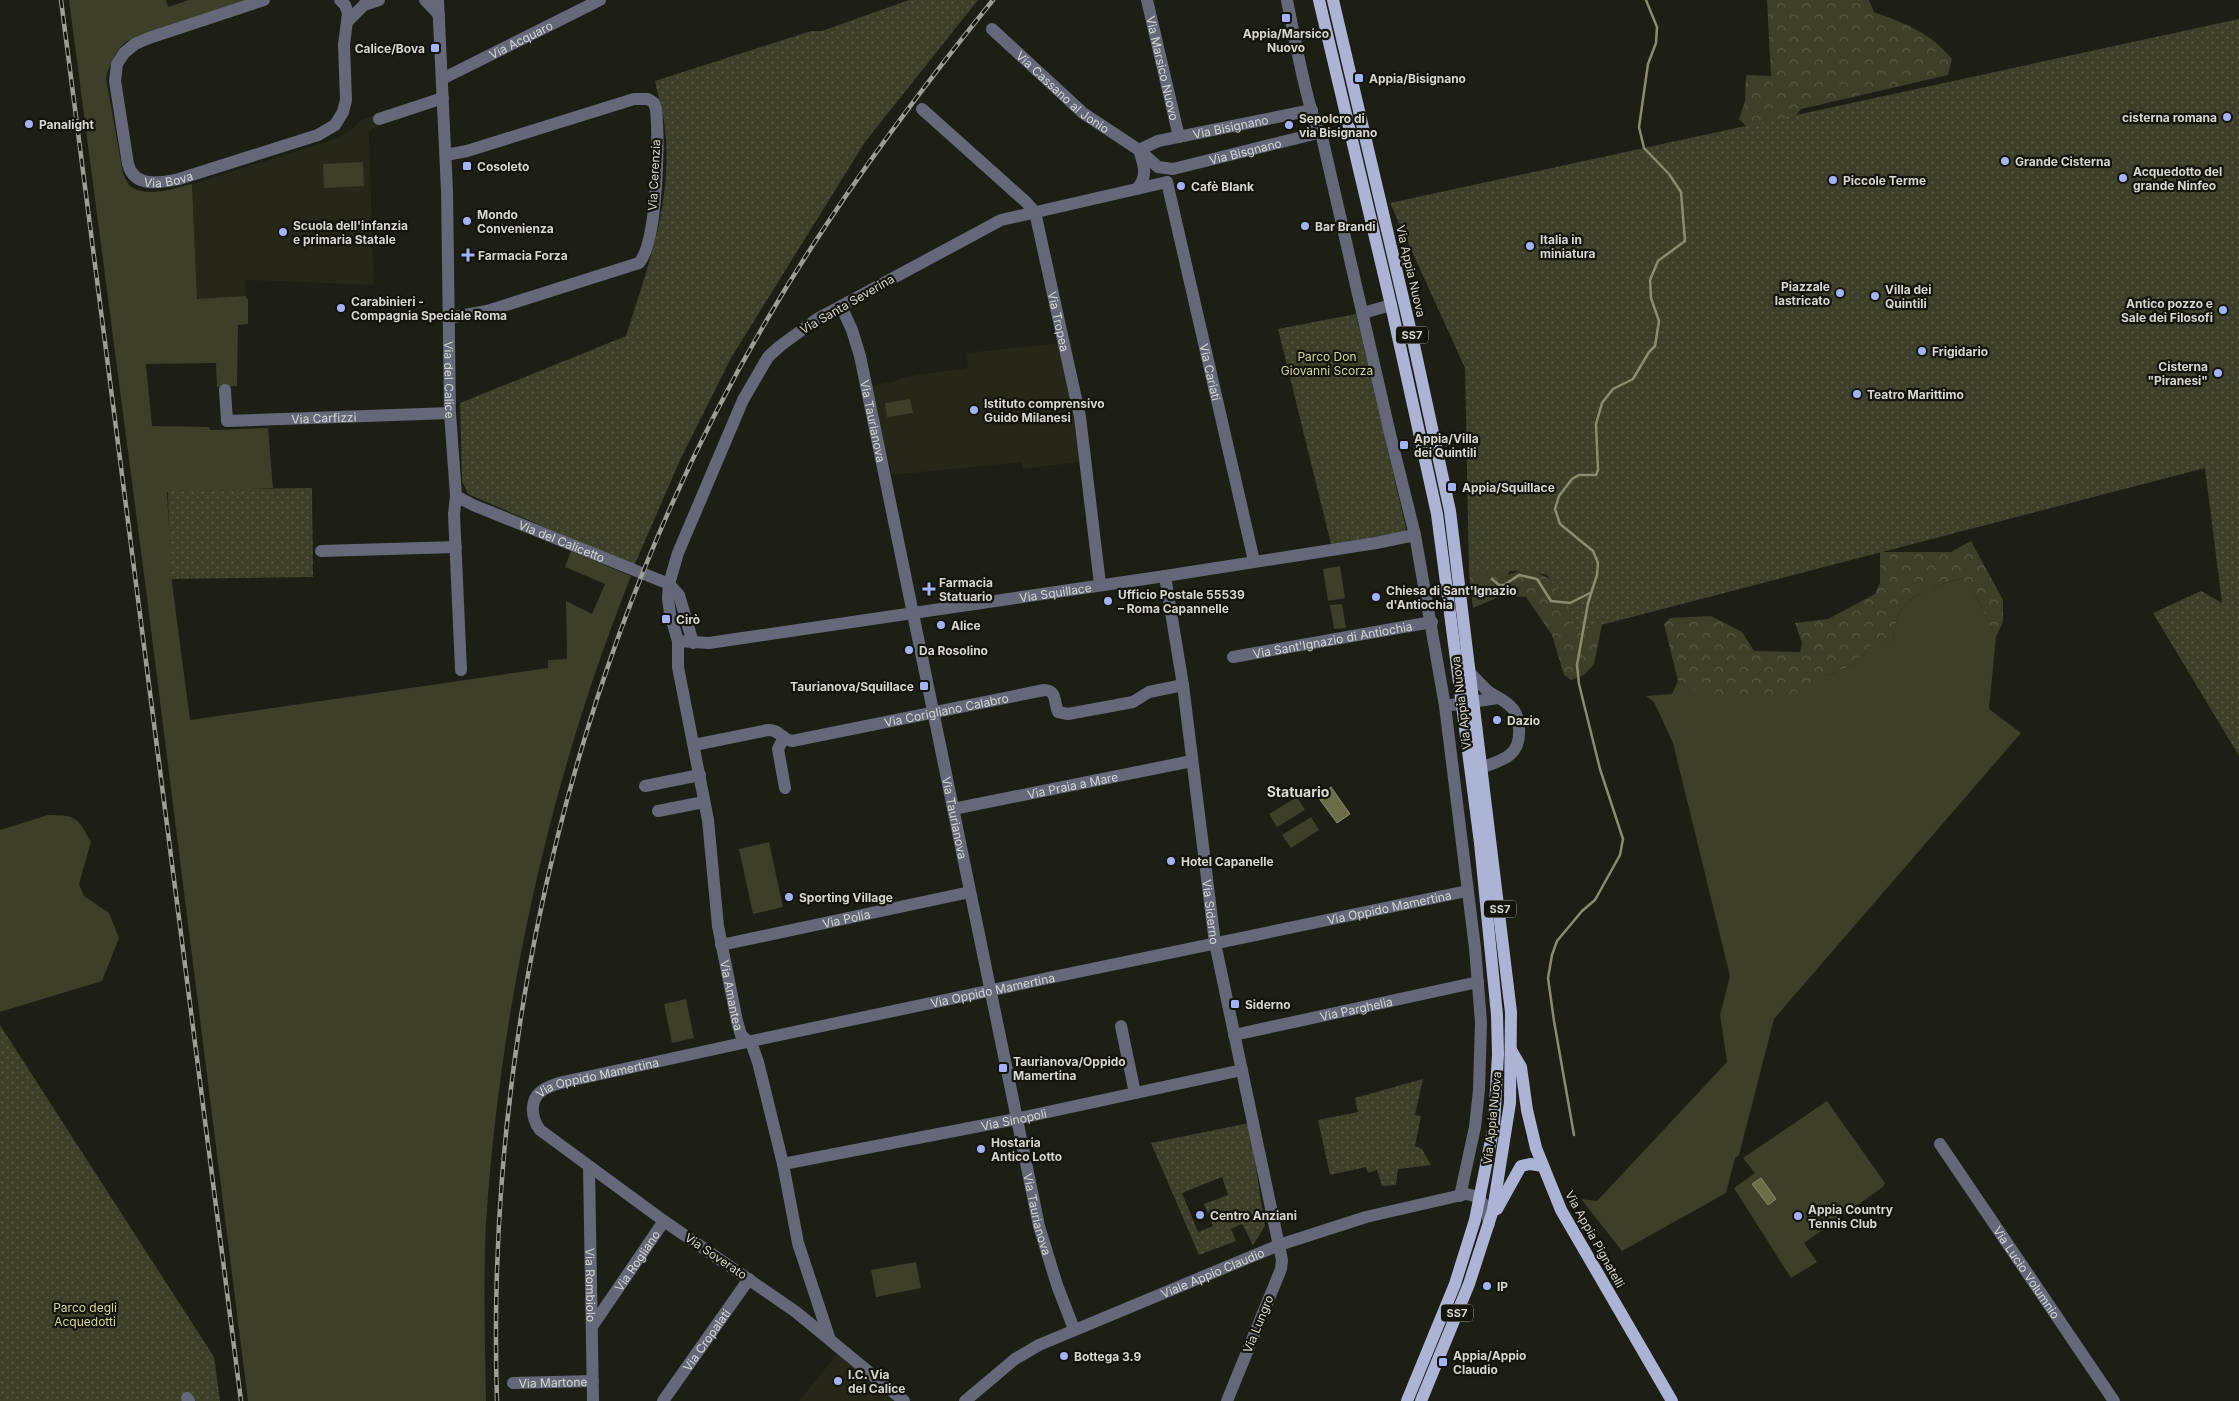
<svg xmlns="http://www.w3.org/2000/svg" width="2239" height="1401" font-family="Inter,sans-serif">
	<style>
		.built { fill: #262717 }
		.grass { fill: #3e3f28 }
		.forest { fill: url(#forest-crowns) }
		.park { fill: url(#park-dots); fill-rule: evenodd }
		.water { fill: #6b6d46; stroke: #8b8c6f }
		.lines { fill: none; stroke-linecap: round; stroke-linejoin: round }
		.stream { stroke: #8b8c6f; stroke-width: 2.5 }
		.minor { stroke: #646878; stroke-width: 12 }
		.major { stroke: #acb4d6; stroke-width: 12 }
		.rail-casing { stroke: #9d9e96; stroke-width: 4.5 }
		.rail { stroke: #14140b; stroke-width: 2.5; stroke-dasharray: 8; stroke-linecap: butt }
		.poi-dot { fill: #a2b2fd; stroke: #14140b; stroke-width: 2 }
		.labels { text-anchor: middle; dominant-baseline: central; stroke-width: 4.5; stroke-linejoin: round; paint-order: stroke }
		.shield { fill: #14140b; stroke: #9c9c95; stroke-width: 1 }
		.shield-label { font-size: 11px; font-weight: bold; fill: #d6d6d0 }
		.poi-label { font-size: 12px; font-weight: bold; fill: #d6d6d0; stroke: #14140b; text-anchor: start }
		.street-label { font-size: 12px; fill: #d6d6d0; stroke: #14140b }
		.park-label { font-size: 12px; fill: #d6d996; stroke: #14140b }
		.neighbourhood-label { font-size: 14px; font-weight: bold; fill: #dbdccf; stroke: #14140b }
	</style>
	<defs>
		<pattern id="forest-crowns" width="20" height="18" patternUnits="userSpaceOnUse" patternTransform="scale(1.25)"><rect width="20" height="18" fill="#3e3f28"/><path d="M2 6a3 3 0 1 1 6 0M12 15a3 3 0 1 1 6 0" fill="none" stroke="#595a46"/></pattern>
		<pattern id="park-dots" width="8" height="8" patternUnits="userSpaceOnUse" patternTransform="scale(1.25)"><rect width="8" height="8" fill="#3e3f28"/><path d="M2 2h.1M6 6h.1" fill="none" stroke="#595a46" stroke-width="1.8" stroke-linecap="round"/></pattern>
	</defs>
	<rect width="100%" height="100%" fill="#1d1e14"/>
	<g class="built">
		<polygon points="377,114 380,125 373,128 369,132 369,138 374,285 245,280 246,296 197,299 192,184 338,138 352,129 359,121"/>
		<polygon points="1062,343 1072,411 1076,415 1080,462 1023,469 1022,462 892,475 869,382 873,385 893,382 905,377 968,368 966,353"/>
		<polygon points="838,1353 893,1401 799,1401"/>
	</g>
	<g class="grass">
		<path d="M69,0H166L168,7L189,0H245L127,41C115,50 110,64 106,78L123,174C125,177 127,182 129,185C145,199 175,188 192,184L197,299L246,296V299L248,298V324L238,325L237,386L217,387L216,363L146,364L152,426L209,427L210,430L268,428L273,488L167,492L172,583L190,720L548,668V660L567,659L566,601L592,614L605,584L565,567L571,551L631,576C549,782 501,1002 486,1223C483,1282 485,1342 486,1401H248L145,582Z"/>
		<polygon points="363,162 364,186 324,188 323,164"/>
		<polygon points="910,399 913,413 887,417 885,403"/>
		<polygon points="1340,566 1345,598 1328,601 1323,569"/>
		<path d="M1963,578L1975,594L1996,637L1989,709L2021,733L1774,1019L1739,1155L1735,1158L1726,1193L1622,1251L1581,1199L1597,1201L1727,1062L1720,1015L1730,976L1673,743L1654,702L1646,696L1672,694L1678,681L1685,687L1826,676L1853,665L1874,640L1893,642C1894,635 1895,626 1897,619C1906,593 1940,584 1963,578Z"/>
		<polygon points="1342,604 1346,628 1334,629 1330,605"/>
		<polygon points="1297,797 1305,810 1277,827 1269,814"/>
		<path d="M48,815C77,815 77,817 91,842L79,884L84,896L109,913L119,938L102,981L0,1012V830Z"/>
		<polygon points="1311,817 1319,830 1291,848 1282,835"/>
		<polygon points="769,842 783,907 753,914 739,849"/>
		<polygon points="686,999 694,1038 672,1043 664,1004"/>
		<polygon points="1827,1101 1885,1183 1883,1187 1804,1243 1817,1262 1791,1278 1734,1188 1755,1173 1743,1158"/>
		<polygon points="916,1262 921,1288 876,1297 871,1270"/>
	</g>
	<g class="forest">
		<path d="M1767,0H1869L1874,12C1906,24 1930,32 1952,59L1948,75L1801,109L1788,126L1756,136L1739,119L1745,101L1746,75L1771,76Z"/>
		<path d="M1971,541L2003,600V622L1996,637L1975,594L1962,578C1940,584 1905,594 1897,619C1895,626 1894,635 1893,642L1874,641L1853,665L1826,676L1793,695L1751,697L1710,695L1685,687L1678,681L1664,624L1670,618L1711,616L1742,632L1754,651L1800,652L1802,643L1795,623L1828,619L1875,594L1880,583V552H1951Z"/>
		<polygon points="1480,557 1512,558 1508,575 1529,568 1570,590 1608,595 1594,664 1584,675 1571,680 1564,675 1552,635 1526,597 1501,596 1473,608 1469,572"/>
	</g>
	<g class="park">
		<path d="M909,0H978L865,142L731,358L681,458L634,566L468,494L462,481L460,403L626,336C647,269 673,202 665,130C664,114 658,97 655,81L811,31H822Z"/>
		<polygon points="2239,19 2239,756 2153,613 2201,591 2222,603 2205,468 1574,632 1557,590 1547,575 1531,571 1469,572 1465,368 1390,203"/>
		<polygon points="1356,314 1407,533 1331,544 1278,329"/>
		<polygon points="312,488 313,577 170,579 168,490"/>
		<polygon points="0,1025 214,1357 220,1401 0,1401"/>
		<polygon points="1423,1079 1415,1115 1421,1116 1415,1146 1422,1149 1431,1165 1398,1169 1396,1185 1382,1186 1377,1170 1368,1173 1366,1167 1330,1175 1318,1120 1358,1112 1355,1098"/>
		<path d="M1249,1123L1265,1226L1253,1245L1242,1224L1231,1229L1236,1241L1199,1255L1151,1143ZM1222,1177L1228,1195L1204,1204L1213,1226L1198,1232L1182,1193Z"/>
	</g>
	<g class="water">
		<polygon points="1331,787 1350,814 1337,823 1318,797"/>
		<polygon points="1761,1178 1776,1199 1768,1205 1752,1184"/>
	</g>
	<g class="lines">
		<g class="stream">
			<polyline points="1492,579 1499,585 1504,585 1519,575 1537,579 1551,601 1570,603 1590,593"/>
			<polyline points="1574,1135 1554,1021 1548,978 1552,955 1557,941 1582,911 1595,900 1620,855 1623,839 1600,769 1579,684 1577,665 1588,603 1597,575 1598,563 1593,551 1560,524 1555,509 1559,496 1572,479 1579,475 1596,475 1598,470 1596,424 1602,403 1613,389 1633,379 1649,352 1655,346 1659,321 1651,298 1650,280 1658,261 1685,241 1681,192 1669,174 1644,148 1639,127 1648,64 1656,43 1657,27 1646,0"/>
		</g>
		<g class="minor">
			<path id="s1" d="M264,0L149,38L135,44L124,53L117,64L115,81L128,164C134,188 160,183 179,179L318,135L335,125L343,112L346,100L344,45L348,13L345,5L340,0"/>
			<polyline points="425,0 439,15"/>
			<path id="s2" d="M438,0L447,191L450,413L456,496L454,514L461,670"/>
			<path id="s3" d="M1147,0L1179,137"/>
			<path d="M1287,0C1292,25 1310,123 1322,137L1390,434L1415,535L1445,706L1475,948L1481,1022L1479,1090L1475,1127L1460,1196"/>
			<polyline points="348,21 364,5 379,0"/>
			<path id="s4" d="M992,29L1083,113L1139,150L1158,167L1173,169L1318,133"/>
			<path id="s5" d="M442,79L600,0"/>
			<path id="s6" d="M922,109L1026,202L1035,212L1080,417L1100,584"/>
			<polyline points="379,119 443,98"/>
			<path id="s7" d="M1139,150L1158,141L1312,110"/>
			<path d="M446,155L467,151L634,99H648L654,103L656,109C659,139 658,241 639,263L487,311L448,318"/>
			<path id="s8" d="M1167,182L1001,220L817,319L780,346L768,357L743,400L678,553L669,584L668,598L670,614L678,641L709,643L1165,576L1376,543L1415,535"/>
			<path id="s9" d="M1167,182L1254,561"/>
			<path d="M1137,189C1147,177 1145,168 1140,153"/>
			<path id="s10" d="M841,306L852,330L860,356L1039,1226L1057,1285L1074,1329"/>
			<polyline points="1363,313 1391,305"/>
			<path id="s11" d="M225,390L227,421L450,413"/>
			<path id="s12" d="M456,496L473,505L669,584L679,595L693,643"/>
			<polyline points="321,551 456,547"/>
			<path id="s13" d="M1165,576L1183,685L1215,943L1282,1260L1281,1269L1227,1401"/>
			<path id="s14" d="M678,641V667L708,820L718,926L737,1021L741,1035L752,1045L758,1062L783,1164L798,1243L829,1337"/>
			<path id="s15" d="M1233,657L1432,622"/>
			<path d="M1471,674C1477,680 1482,686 1488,691C1496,697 1505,700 1511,707C1517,712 1518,720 1519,728C1521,755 1504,760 1483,767"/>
			<polyline points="1445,706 1498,698"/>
			<polyline points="784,737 778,749 785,788"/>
			<path id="s16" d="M694,745L768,730C779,729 782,740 792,741L1044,690C1057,690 1054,703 1058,712L1068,714L1133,702L1149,692L1183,685"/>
			<polyline points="645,786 700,775"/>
			<path id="s17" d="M953,809L1192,761"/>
			<polyline points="658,811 704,802"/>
			<path id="s18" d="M721,945L970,892"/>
			<polyline points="1121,1026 1135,1093"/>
			<path id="s19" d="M1234,1035L1478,982"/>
			<path id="s20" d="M1940,1144L2114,1401"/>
			<path id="s21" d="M783,1164L1016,1119L1242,1070"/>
			<path id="s22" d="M589,1167L593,1401"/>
			<path id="s23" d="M593,1325L664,1221"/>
			<path id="s24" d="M513,1383L593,1381"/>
			<polyline points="187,1398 189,1401"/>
			<path id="s25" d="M663,1401L749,1279"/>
			<path id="s26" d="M904,1401L796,1312L664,1221L540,1130C531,1118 529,1099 543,1090C557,1081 580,1079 596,1075C651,1063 706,1051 761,1039C996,989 1232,939 1467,891"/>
			<path id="s27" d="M965,1401L1015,1359L1039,1345L1279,1245L1366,1217L1466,1194C1484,1196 1487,1209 1489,1224"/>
		</g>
		<g class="major">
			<polyline points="1319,0 1391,305 1437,514 1480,843 1497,1015 1498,1054 1494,1125 1475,1220 1455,1284 1407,1401"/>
			<polyline points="1333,0 1414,345 1450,511 1511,1012 1510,1103 1493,1210 1469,1284 1421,1401"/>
			<polyline points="1511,1050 1521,1067 1527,1110 1536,1148 1561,1210 1672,1401"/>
			<polyline points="1497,1209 1521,1166 1530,1164 1543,1166"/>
		</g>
		<defs>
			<g id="rail">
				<polyline points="61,0 241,1401"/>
				<path d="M497,1401C485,1027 578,640 768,318C834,205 911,101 993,0"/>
			</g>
		</defs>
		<use href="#rail" class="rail-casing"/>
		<use href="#rail" class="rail"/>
	</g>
	<g class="poi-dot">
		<rect x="1281" y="13" width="10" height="10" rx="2.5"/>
		<rect x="430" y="43" width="10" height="10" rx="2.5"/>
		<rect x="1354" y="73" width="10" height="10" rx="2.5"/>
		<circle cx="2227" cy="117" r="5"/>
		<circle cx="29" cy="124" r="5"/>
		<circle cx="1289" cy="125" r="5"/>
		<circle cx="2005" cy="161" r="5"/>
		<rect x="462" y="161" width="10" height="10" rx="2.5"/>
		<circle cx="2123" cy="178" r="5"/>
		<circle cx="1833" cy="180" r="5"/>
		<circle cx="1181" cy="186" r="5"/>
		<circle cx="467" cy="221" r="5"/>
		<circle cx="1305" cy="226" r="5"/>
		<circle cx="283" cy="232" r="5"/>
		<circle cx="1530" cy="246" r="5"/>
		<path d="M465.5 247.5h5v5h5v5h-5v5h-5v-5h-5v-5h5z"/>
		<circle cx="1840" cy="293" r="5"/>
		<circle cx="1875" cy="296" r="5"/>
		<circle cx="341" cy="308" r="5"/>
		<circle cx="2223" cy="310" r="5"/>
		<circle cx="1922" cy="351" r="5"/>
		<circle cx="2218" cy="373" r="5"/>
		<circle cx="1857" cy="394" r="5"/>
		<circle cx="974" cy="410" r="5"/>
		<rect x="1399" y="440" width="10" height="10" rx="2.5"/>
		<rect x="1447" y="482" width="10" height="10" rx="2.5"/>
		<path d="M926.5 581.5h5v5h5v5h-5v5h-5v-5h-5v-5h5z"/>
		<circle cx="1376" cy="597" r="5"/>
		<circle cx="1108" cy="601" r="5"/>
		<rect x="661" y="614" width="10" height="10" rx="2.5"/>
		<circle cx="941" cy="625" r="5"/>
		<circle cx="909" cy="650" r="5"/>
		<rect x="919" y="681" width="10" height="10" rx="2.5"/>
		<circle cx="1497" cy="720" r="5"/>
		<circle cx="1171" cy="861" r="5"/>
		<circle cx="789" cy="897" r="5"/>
		<rect x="1230" y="999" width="10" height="10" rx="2.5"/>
		<rect x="998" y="1063" width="10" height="10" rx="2.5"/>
		<circle cx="981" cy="1149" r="5"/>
		<circle cx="1200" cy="1215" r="5"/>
		<circle cx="1798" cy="1216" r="5"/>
		<circle cx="1487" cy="1286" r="5"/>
		<circle cx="1064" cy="1356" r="5"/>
		<rect x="1438" y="1357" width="10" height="10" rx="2.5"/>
		<circle cx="838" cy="1381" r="5"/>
	</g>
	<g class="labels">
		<g class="shield">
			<rect x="1396" y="326.5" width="32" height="17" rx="4"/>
			<rect x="1484" y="900.5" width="32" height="17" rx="4"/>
			<rect x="1441" y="1304.5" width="32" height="17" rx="4"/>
		</g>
		<g class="shield-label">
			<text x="1412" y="335">SS7</text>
			<text x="1500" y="909">SS7</text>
			<text x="1457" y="1313">SS7</text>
		</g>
		<g class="poi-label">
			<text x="1286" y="33" text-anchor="middle">Appia/Marsico<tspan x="1286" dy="14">Nuovo</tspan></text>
			<text x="425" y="48" text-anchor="end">Calice/Bova</text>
			<text x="1369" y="78">Appia/Bisignano</text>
			<text x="2217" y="117" text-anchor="end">cisterna romana</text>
			<text x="1299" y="118">Sepolcro di<tspan x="1299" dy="14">via Bisignano</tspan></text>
			<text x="39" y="124">Panalight</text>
			<text x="2015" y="161">Grande Cisterna</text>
			<text x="477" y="166">Cosoleto</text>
			<text x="2133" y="171">Acquedotto del<tspan x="2133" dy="14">grande Ninfeo</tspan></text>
			<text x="1843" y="180">Piccole Terme</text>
			<text x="1191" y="186">Cafè Blank</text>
			<text x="477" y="214">Mondo<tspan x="477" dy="14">Convenienza</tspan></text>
			<text x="293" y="225">Scuola dell'infanzia<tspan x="293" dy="14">e primaria Statale</tspan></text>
			<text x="1315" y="226">Bar Brandi</text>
			<text x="1540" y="239">Italia in<tspan x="1540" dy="14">miniatura</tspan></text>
			<text x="478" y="255">Farmacia Forza</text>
			<text x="1830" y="286" text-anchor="end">Piazzale<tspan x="1830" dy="14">lastricato</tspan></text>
			<text x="1885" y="289">Villa dei<tspan x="1885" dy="14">Quintili</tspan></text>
			<text x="351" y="301">Carabinieri -<tspan x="351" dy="14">Compagnia Speciale Roma</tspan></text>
			<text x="2213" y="303" text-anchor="end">Antico pozzo e<tspan x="2213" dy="14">Sale dei Filosofi</tspan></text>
			<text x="1932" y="351">Frigidario</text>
			<text x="2208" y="366" text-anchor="end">Cisterna<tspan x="2208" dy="14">"Piranesi"</tspan></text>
			<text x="1867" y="394">Teatro Marittimo</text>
			<text x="984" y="403">Istituto comprensivo<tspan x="984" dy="14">Guido Milanesi</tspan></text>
			<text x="1414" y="438">Appia/Villa<tspan x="1414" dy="14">dei Quintili</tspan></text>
			<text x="1462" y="487">Appia/Squillace</text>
			<text x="939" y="582">Farmacia<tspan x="939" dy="14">Statuario</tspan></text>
			<text x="1386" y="590">Chiesa di Sant'Ignazio<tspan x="1386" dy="14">d'Antiochia</tspan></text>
			<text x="1118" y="594">Ufficio Postale 55539<tspan x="1118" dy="14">– Roma Capannelle</tspan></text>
			<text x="676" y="619">Cirò</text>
			<text x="951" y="625">Alice</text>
			<text x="919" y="650">Da Rosolino</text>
			<text x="914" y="686" text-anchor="end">Taurianova/Squillace</text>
			<text x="1507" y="720">Dazio</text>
			<text x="1181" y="861">Hotel Capanelle</text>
			<text x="799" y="897">Sporting Village</text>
			<text x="1245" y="1004">Siderno</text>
			<text x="1013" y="1061">Taurianova/Oppido<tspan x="1013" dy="14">Mamertina</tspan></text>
			<text x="991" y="1142">Hostaria<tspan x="991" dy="14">Antico Lotto</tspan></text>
			<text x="1808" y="1209">Appia Country<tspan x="1808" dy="14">Tennis Club</tspan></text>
			<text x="1210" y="1215">Centro Anziani</text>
			<text x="1497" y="1286">IP</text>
			<text x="1453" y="1355">Appia/Appio<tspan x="1453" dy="14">Claudio</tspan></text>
			<text x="1074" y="1356">Bottega 3.9</text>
			<text x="848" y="1374">I.C. Via<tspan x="848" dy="14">del Calice</tspan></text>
		</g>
		<g class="street-label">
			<text stroke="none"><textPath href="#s5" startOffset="88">Via Acquaro</textPath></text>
			<text stroke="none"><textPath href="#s3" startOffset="70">Via Marsico Nuovo</textPath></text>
			<text stroke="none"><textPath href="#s4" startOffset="95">Via Cassano al Jonio</textPath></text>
			<text stroke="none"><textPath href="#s7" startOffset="95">Via Bisignano</textPath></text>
			<text stroke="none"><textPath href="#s4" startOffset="306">Via Bisgnano</textPath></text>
			<text transform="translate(654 175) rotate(-87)">Via Cerenzia</text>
			<text stroke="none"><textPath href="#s1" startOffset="314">Via Bova</textPath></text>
			<text transform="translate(1411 271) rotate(77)">Via Appia Nuova</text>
			<text transform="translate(847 304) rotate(-30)">Via Santa Severina</text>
			<text stroke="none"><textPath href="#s6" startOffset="265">Via Tropea</textPath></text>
			<text stroke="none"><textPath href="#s9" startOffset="195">Via Cariati</textPath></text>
			<text stroke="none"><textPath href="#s2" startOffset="380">Via del Calice</textPath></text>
			<text stroke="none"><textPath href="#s11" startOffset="128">Via Carfizzi</textPath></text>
			<text stroke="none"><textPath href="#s10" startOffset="120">Via Taurianova</textPath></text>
			<text stroke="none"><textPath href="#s12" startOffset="115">Via del Calicetto</textPath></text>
			<text stroke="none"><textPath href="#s8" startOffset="1129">Via Squillace</textPath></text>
			<text stroke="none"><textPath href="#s15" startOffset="101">Via Sant'Ignazio di Antiochia</textPath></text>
			<text transform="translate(1461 703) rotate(-97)">Via Appia Nuova</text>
			<text stroke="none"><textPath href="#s16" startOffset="260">Via Corigliano Calabro</textPath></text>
			<text stroke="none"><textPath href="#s17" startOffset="122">Via Praia a Mare</textPath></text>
			<text stroke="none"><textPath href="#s10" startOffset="525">Via Taurianova</textPath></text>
			<text stroke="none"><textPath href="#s26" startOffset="1365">Via Oppido Mamertina</textPath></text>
			<text stroke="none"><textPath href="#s13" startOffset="339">Via Siderno</textPath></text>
			<text stroke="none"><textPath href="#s18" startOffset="128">Via Polia</textPath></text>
			<text stroke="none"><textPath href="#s26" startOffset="960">Via Oppido Mamertina</textPath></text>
			<text stroke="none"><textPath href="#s14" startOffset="359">Via Amantea</textPath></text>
			<text stroke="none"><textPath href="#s19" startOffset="125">Via Parghelia</textPath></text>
			<text stroke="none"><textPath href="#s26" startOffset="555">Via Oppido Mamertina</textPath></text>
			<text transform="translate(1492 1118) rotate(-84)">Via Appia Nuova</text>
			<text stroke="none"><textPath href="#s21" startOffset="235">Via Sinopoli</textPath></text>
			<text stroke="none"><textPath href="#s10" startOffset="930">Via Taurianova</textPath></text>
			<text transform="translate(1595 1239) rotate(61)">Via Appia Pignatelli</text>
			<text transform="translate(716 1256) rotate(34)">Via Soverato</text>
			<text stroke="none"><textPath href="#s23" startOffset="78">Via Rogliano</textPath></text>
			<text stroke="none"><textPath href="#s27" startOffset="281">Viale Appio Claudio</textPath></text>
			<text stroke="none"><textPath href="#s20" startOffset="155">Via Lucio Volumnio</textPath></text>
			<text stroke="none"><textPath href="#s22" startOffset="118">Via Rombiolo</textPath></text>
			<text transform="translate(1258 1324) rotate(-68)">Via Lungro</text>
			<text stroke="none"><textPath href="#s25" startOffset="75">Via Cropalati</textPath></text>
			<text stroke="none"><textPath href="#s24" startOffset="40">Via Martone</textPath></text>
		</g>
		<g class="park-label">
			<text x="1327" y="356">Parco Don<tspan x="1327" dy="14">Giovanni Scorza</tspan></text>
			<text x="85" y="1307">Parco degli<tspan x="85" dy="14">Acquedotti</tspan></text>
		</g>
		<g class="neighbourhood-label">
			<text x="1298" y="791">Statuario</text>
		</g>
	</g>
</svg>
